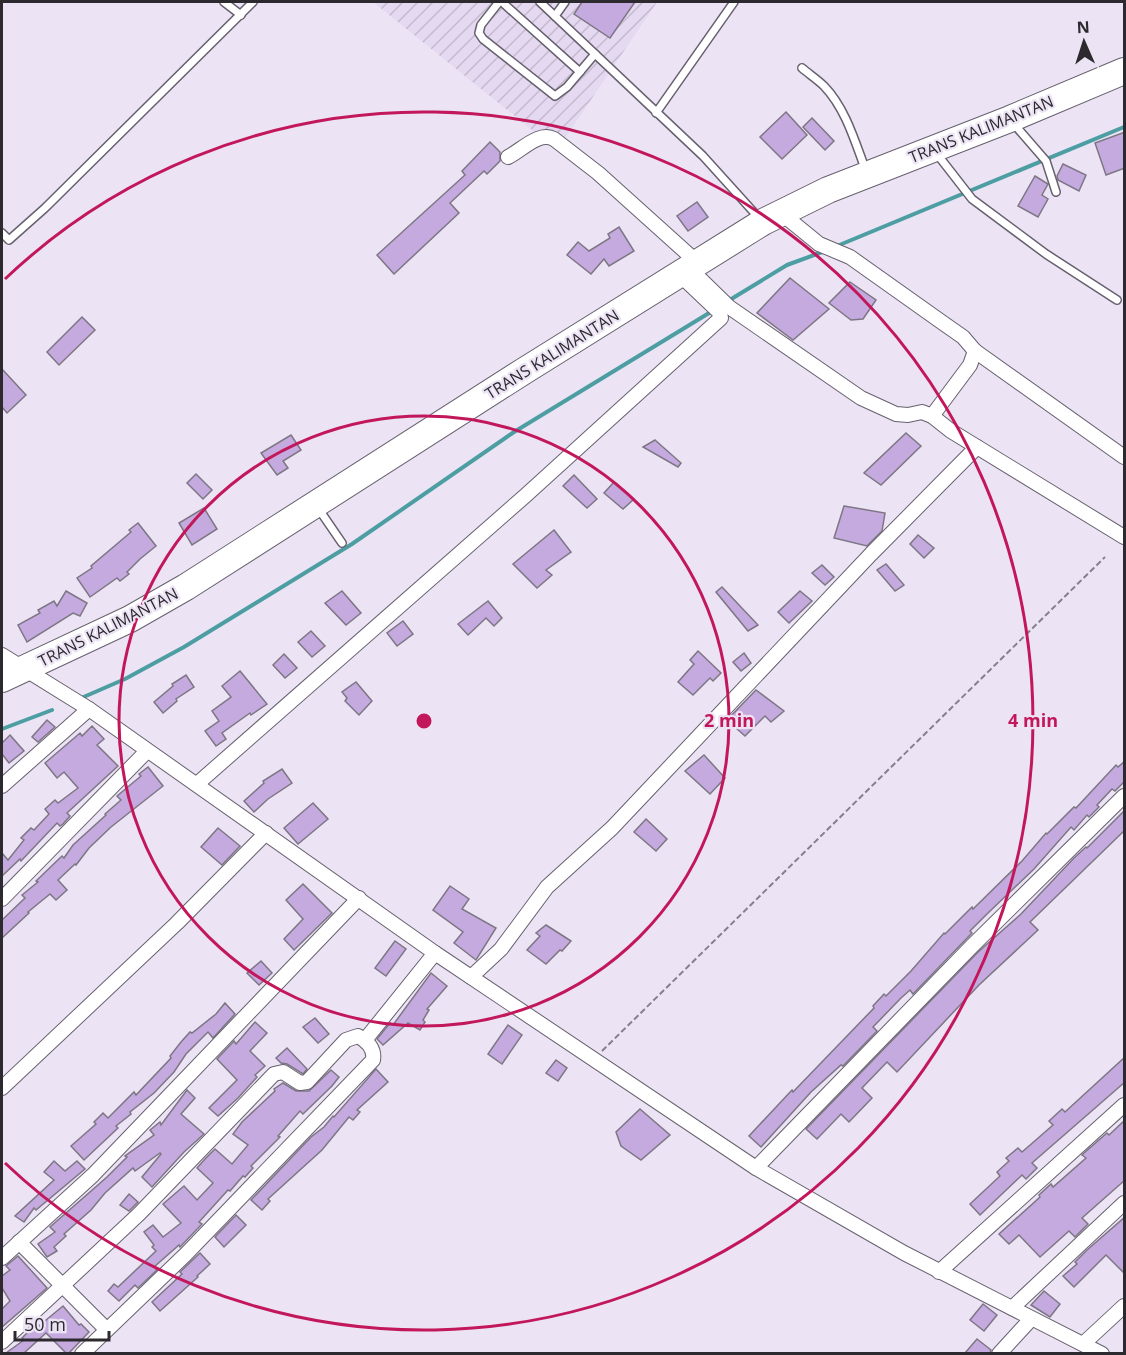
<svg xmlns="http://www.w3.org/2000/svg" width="1126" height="1355" font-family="'Open Sans',sans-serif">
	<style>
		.industrial { fill: url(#industrial-furrows) }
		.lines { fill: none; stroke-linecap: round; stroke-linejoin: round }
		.stream { stroke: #4d9ea3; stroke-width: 4 }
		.building { fill: #c5aadf; stroke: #7d7684; stroke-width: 1.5 }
		.lane-casing { stroke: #67606e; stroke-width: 10 }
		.street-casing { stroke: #67606e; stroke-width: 16 }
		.highway-casing { stroke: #67606e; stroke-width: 28 }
		.path { stroke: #85808b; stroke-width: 2; stroke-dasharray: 6 3; stroke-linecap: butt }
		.lane { stroke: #fff; stroke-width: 7 }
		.street { stroke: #fff; stroke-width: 14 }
		.highway { stroke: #fff; stroke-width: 26 }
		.ring { fill: none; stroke: #c2185b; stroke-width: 3 }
		.labels { text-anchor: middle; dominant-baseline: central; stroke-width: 4.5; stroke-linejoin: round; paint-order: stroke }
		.street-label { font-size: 16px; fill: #2c292f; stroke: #ece4f4 }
		.centre { fill: #c2185b; stroke: #ece4f4; stroke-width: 3 }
		.ring-label { font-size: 18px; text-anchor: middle; font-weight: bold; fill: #c2185b; stroke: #ece4f4; stroke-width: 4.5; stroke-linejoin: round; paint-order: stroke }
	</style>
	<defs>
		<pattern id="industrial-furrows" width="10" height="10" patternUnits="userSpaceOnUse" patternTransform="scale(1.5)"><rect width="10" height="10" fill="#e4d9f0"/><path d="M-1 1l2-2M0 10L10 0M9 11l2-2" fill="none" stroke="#c4bace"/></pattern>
	</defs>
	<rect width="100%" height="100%" fill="#ece4f4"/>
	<polygon class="industrial" points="373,2 657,2 557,150"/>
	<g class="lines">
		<g class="stream">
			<polyline points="837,246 1124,127"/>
			<polyline points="728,301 787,265 825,251"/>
			<polyline points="79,699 125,679 184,647 352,544 514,432 714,310"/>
			<polyline points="2,729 52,710"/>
		</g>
	</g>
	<g class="building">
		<polygon points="582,2 635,2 610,38 574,14"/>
		<polygon points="786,112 807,135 782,159 760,137"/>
		<polygon points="812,118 834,141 825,150 803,127"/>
		<polygon points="1125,132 1125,168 1106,175 1095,143"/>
		<polygon points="490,142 500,152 500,161 487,174 484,171 450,203 459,213 394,274 377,255 465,175 462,171"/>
		<polygon points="1063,164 1086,175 1079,191 1058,180 1057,176"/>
		<polygon points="1035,176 1048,184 1042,195 1048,199 1038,217 1018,206"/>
		<polygon points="697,202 708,217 688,231 677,216"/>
		<polygon points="619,227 634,251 609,266 604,259 591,274 567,255 578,242 589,251 610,238 608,234"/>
		<polygon points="790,278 829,309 793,340 757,313"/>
		<polygon points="850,282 876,300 863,319 851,320 829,303"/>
		<polygon points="82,317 95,330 59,365 47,352"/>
		<polygon points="2,369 26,395 7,413 2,407"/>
		<polygon points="906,433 921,446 881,485 864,473"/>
		<polygon points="291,435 301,450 283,461 288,468 277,475 261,453"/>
		<polygon points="655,440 681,463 678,467 643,447"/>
		<polygon points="196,474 212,490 203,499 187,483"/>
		<polygon points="574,475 597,499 587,508 563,486"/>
		<polygon points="614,482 634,499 623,509 604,493"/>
		<polygon points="844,506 885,513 882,531 867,546 834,538"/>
		<polygon points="204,508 217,529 192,545 179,523"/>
		<polygon points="138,523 156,546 140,559 127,572 129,574 120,581 117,578 90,597 77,578 92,568 91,566 131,532 129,530"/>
		<polygon points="554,530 571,552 546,570 552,575 537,588 513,564"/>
		<polygon points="918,535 934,548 924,558 910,544"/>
		<polygon points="886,564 904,585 895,591 877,570"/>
		<polygon points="822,565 834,577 825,585 812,573"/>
		<polygon points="722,587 758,625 748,631 716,592"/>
		<polygon points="66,591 87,603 80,616 73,613 27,642 18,625 40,613 38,610 54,601 57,606"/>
		<polygon points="342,591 361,613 346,625 325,603"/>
		<polygon points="800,591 812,601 789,623 778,612"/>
		<polygon points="488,601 502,618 494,626 486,618 468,635 458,624"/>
		<polygon points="403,621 413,634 397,646 387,633"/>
		<polygon points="311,631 325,646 312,657 298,642"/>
		<polygon points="698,651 721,673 713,681 710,678 693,695 678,682 694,664 690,660"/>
		<polygon points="744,653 751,663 741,671 733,662"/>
		<polygon points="284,654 297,668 285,678 273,665"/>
		<polygon points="240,671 267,704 251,715 250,713 222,733 226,739 216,746 205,731 219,721 212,711 231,697 222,686"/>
		<polygon points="186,675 194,687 176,699 177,701 163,713 154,702 173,686 172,684"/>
		<polygon points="356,682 372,701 359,715 345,701 347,698 342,692"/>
		<polygon points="756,690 784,711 771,722 765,716 745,736 727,720"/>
		<polygon points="47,720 55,727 38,742 32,737"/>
		<polygon points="92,726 104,739 97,745 118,766 67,813 70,816 63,824 60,826 57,823 21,861 20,859 2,876 2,853 8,860 24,840 21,838 31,828 34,830 49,814 45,809 55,800 58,803 78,788 64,772 57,778 45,763 80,733 82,736"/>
		<polygon points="10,735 24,751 9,763 2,754 2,743"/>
		<polygon points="704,755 725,778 710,794 685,771"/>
		<polygon points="1125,761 1125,781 1115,791 1112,789 1097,805 1099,807 1089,817 1087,815 1074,830 1071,827 1034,869 988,913 970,931 972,933 913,994 910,990 901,998 873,1027 877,1031 843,1066 841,1065 811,1092 761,1147 749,1136 792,1090 793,1092 874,1008 873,1006 884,994 886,996 911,971 944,933 945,934 972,907 973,909 1022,861 1046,833 1047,834 1074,807 1076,808 1116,765 1118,767"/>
		<polygon points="148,767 163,786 111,827 89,848 76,865 75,864 58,880 67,890 56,900 50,894 28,912 29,913 2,938 2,920 25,898 22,895 38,882 36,881 62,856 64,858 73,845 106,815 105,814 121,800 117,796 141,776 139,774"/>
		<polygon points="282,769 292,783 268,799 254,812 244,801 264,783 263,781"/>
		<polygon points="313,803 328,819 298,844 284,828"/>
		<polygon points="1125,810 1125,830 1030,922 1038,930 979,985 897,1072 887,1062 862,1088 872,1098 849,1122 841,1114 817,1139 806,1129 978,952 1021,914 1074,858 1086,847 1087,848"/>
		<polygon points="646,819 667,839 656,851 634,832"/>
		<polygon points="218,828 240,846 222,865 201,847"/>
		<polygon points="303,884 332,913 294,950 284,939 303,919 286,900"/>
		<polygon points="450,886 469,899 462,909 496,928 476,960 454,943 463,932 433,910"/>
		<polygon points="546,925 571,941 562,951 560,950 546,964 527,950 540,936 536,933"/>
		<polygon points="395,941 406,949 386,976 375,968"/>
		<polygon points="261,961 272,973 259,985 247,973"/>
		<polygon points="431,973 447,986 427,1009 429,1010 423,1020 425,1022 420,1030 408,1023 383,1045 377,1039 390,1023 393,1025"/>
		<polygon points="225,1003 235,1014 213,1038 208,1032 186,1054 174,1072 154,1093 130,1112 131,1114 116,1126 118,1128 84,1160 71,1146 96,1124 94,1122 103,1113 108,1118 134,1092 136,1095 171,1058 170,1056 181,1042 190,1032 192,1033 216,1014"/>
		<polygon points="315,1018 329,1034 318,1043 303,1027"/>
		<polygon points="255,1022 267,1033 250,1051 265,1066 255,1075 257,1077 238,1098 218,1116 209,1108 237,1080 217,1059 234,1041 236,1044"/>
		<polygon points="508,1025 522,1035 502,1064 488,1054"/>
		<polygon points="287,1048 307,1069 303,1074 287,1064 281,1063 276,1058"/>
		<polygon points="1125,1057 1125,1082 1032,1163 1037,1168 1026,1179 1022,1175 980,1215 970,1204 1000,1176 997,1172 1009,1161 1006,1158 1018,1148 1022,1152 1037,1139 1053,1125 1049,1121 1062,1109 1065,1112"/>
		<polygon points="556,1060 567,1068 558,1081 546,1073"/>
		<polygon points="376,1069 388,1082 357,1110 360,1112 353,1120 349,1117 322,1150 268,1199 270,1201 262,1210 251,1200 311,1137 324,1127 333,1116 334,1117"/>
		<polygon points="331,1070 339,1077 332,1086 303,1114 300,1111 278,1136 280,1137 251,1166 253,1168 245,1177 243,1176 230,1191 228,1190 199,1222 202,1224 180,1247 179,1245 154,1267 157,1270 138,1288 135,1285 119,1301 108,1291 114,1284 118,1287 156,1251 152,1247 154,1245 144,1232 153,1225 163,1237 181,1223 163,1204 184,1186 197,1200 213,1183 197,1168 205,1159 215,1149 232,1164 248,1145 233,1134 242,1122 275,1091 274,1089 283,1083 296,1091 309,1091"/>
		<polygon points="187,1090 195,1098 181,1114 204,1134 184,1152 152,1187 142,1177 161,1154 160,1153 135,1171 133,1168 105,1193 91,1210 64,1234 66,1236 54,1247 57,1251 47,1257 38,1244 55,1232 50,1227 107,1177 127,1157 125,1156 154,1135 150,1130 160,1122 161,1125"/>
		<polygon points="640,1109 670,1135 641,1160 621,1146 616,1132"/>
		<polygon points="1125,1120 1125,1180 1082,1218 1088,1224 1075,1237 1069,1231 1040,1257 1019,1235 1009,1244 999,1234 1040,1197 1039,1195 1051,1184 1053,1187 1086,1158 1082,1155 1084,1153 1107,1133 1109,1135"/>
		<polygon points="54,1161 65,1171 77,1161 85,1169 36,1210 34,1208 24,1222 15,1216 54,1180 44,1172"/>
		<polygon points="129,1194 138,1202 129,1211 120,1205"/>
		<polygon points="236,1215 246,1225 224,1247 215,1237"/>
		<polygon points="1125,1217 1125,1274 1106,1255 1074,1287 1063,1276 1077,1264 1075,1262 1087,1250"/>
		<polygon points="200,1253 210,1264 197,1276 198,1277 160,1311 152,1302 182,1274 180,1272"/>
		<polygon points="18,1256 47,1288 2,1327 2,1309 10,1301 2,1288 2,1276 10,1270 6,1266"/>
		<polygon points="1044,1291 1060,1304 1050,1317 1031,1305"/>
		<polygon points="983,1304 997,1315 984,1331 970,1320"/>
		<polygon points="63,1306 79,1325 81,1324 89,1332 69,1353 66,1353 46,1333 24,1353 6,1353 24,1340 22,1338 32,1328 34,1330"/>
		<polygon points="977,1339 991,1350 990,1353 965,1353"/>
	</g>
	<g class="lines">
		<defs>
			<g id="lane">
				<polyline points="224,2 241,15"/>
				<polyline points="499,2 481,25 479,33 483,39 555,96 567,87 595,54"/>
				<polyline points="502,2 580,72"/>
				<polyline points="540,2 703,156 759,218"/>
				<polyline points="555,16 565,2"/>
				<path d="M802,68C809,74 818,80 824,86C846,109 855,142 866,171"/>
				<polyline points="656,113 734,2"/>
				<polyline points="1013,123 1046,161 1056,192"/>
				<polyline points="937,154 972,199 1046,254 1117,300"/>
				<polyline points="2,233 9,240 45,208 253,2"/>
				<polyline points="318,508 342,543"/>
			</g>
			<g id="street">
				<path d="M508,157C522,150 539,131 554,139L598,173L698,263"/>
				<polyline points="781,213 819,244 850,257 943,323 963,337 975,351 970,365 932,416"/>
				<polyline points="689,268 729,307 861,398 896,414 908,415 922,412 932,416 951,431 1124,537"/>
				<polyline points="975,351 1124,457"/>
				<polyline points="2,655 89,709 435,953 756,1168 904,1253 1102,1354"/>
				<polyline points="197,784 525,496 721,318 720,313 679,274"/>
				<polyline points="2,786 89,709"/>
				<polyline points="2,899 147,751"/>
				<polyline points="471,977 501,949 547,887 612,828 871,554 977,447"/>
				<polyline points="365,1040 435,953"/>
				<polyline points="2,1088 177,923 266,833"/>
				<polyline points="756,1168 972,946 1124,796"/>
				<polyline points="19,1242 106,1329"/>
				<polyline points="2,1258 93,1175 359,898"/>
				<polyline points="939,1272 1124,1105"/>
				<polyline points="1012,1308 1124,1203"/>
				<path d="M2,1342L139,1214L274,1074L283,1072L300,1083L307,1082L346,1040L358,1036C367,1041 375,1048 373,1060L186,1254L82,1354"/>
				<polyline points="1083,1344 1124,1306"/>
				<polyline points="999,1354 1031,1319"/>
			</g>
			<polyline id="highway" points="2,679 130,619 186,587 524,371 763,222 828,190 1010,119 1124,71"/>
		</defs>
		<use href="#lane" class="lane-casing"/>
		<use href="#street" class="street-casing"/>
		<use href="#highway" class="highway-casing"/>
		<polyline class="path" points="602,1051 1105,557"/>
		<use href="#lane" class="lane"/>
		<use href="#street" class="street"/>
		<use href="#highway" class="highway"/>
	</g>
	<g class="ring">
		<circle cx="424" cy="721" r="305"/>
		<path d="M5 279A609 609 0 1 1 5 1163"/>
	</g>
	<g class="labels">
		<g class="street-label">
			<text transform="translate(981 129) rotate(-22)">TRANS KALIMANTAN</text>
			<text transform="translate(552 354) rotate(-32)">TRANS KALIMANTAN</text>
			<text transform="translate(108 627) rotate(-27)">TRANS KALIMANTAN</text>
		</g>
	</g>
	<circle cx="424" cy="721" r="9" class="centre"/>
	<g class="ring-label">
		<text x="729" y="727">2 min</text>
		<text x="1033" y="727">4 min</text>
	</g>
	<rect width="1126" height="1355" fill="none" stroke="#2c292f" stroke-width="6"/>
	<g transform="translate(1084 42) rotate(357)" stroke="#ece4f4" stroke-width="4.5" paint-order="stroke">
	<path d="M0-4.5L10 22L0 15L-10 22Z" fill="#2c292f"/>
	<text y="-9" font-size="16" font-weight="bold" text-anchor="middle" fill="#2c292f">N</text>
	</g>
	<path d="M15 1331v9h94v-9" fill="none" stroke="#2c292f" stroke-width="3"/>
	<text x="24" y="1331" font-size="18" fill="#2c292f" stroke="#ece4f4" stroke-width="4.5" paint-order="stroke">50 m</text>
</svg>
